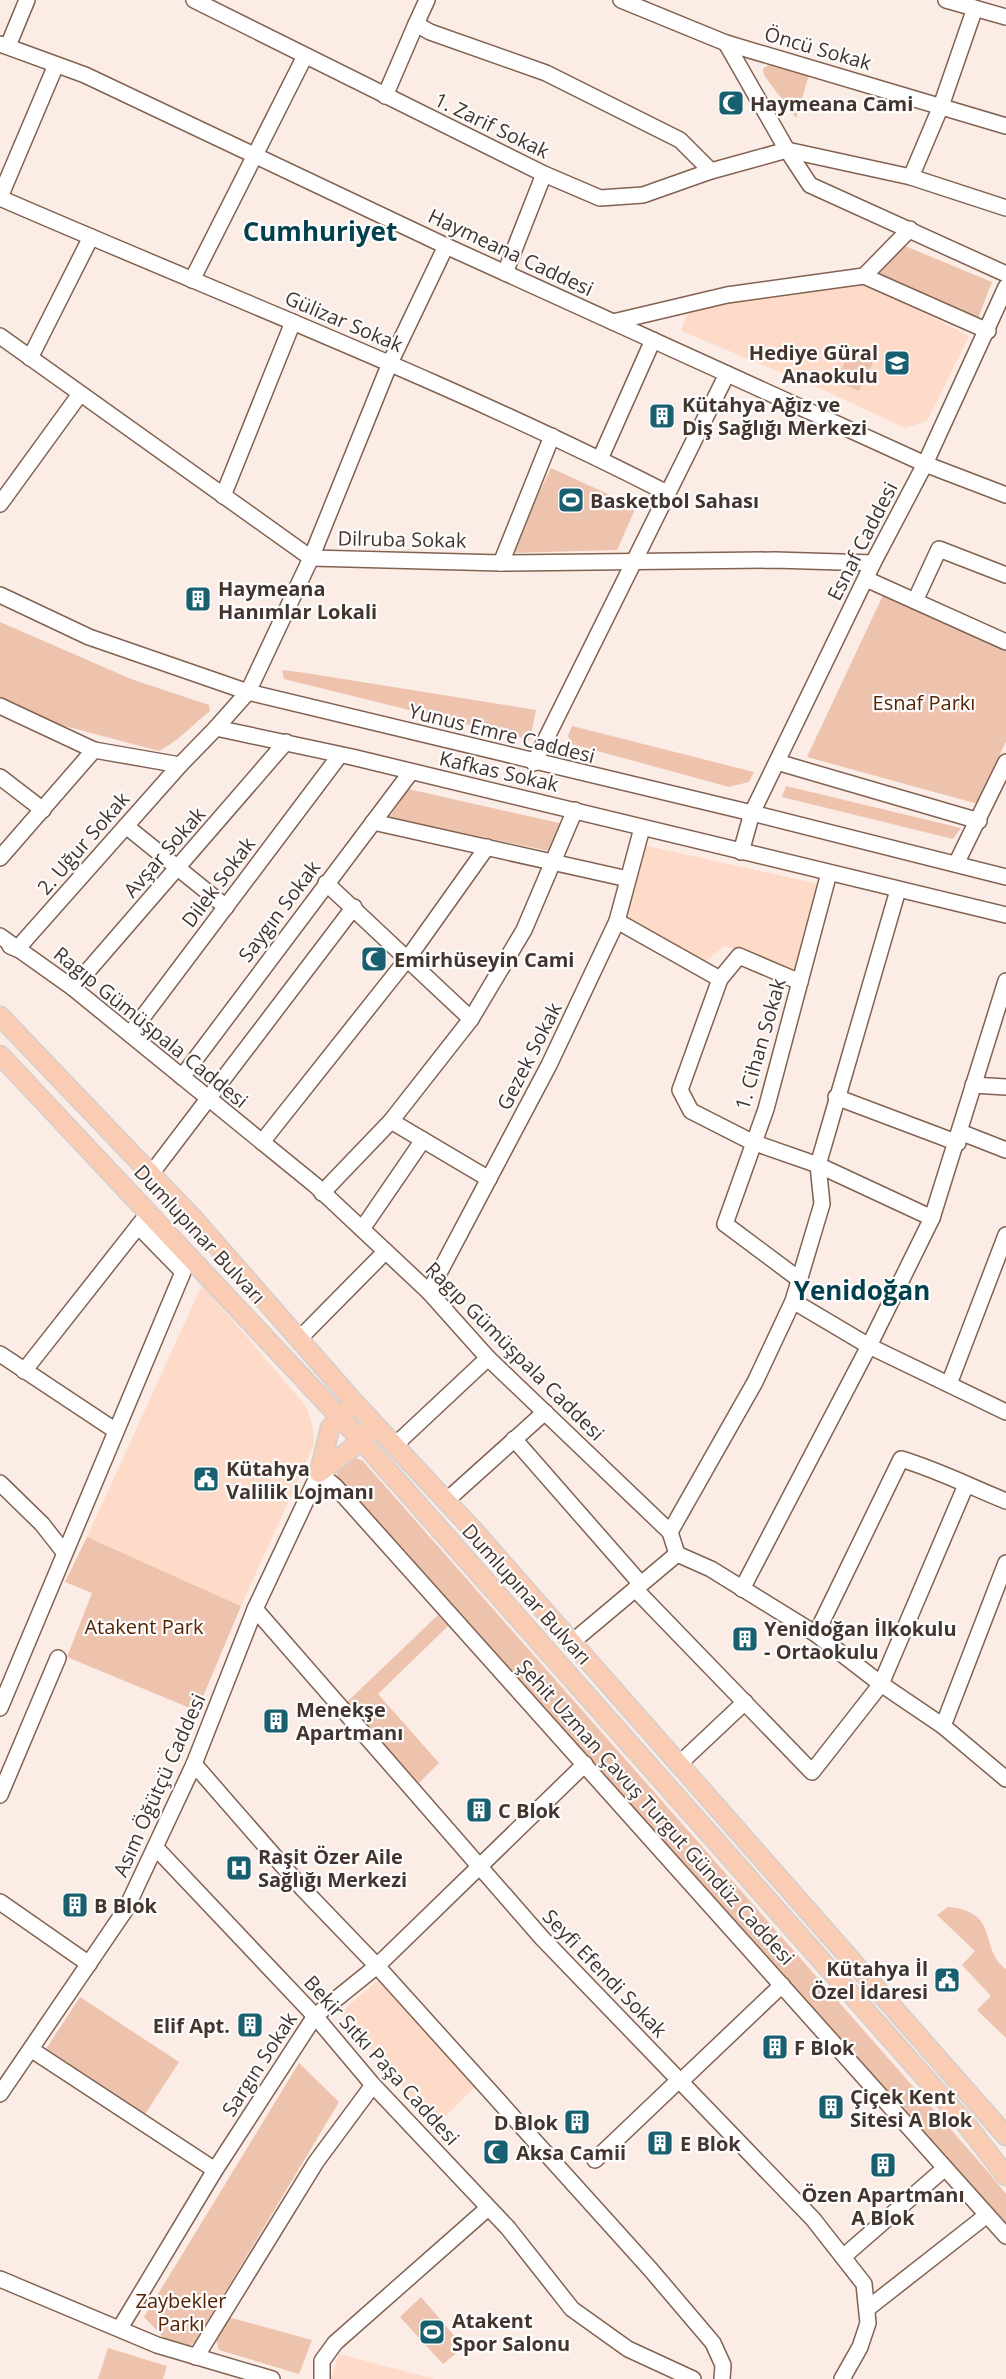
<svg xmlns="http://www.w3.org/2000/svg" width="1006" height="2379" font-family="'Open Sans',sans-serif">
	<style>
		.built { fill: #fedbc8 }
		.green { fill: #edc3ae }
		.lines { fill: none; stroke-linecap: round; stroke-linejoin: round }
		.minor-casing { stroke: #816251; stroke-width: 18 }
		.major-casing { stroke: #d2cfcd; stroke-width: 21 }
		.minor { stroke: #fff; stroke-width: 15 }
		.major { stroke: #faccb4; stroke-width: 18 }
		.labels { text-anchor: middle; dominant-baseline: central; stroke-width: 4.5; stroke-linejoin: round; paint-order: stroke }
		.street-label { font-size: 20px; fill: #43352e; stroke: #fdfdfd }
		.poi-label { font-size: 20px; font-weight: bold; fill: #43352e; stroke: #fdfdfd; text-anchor: start }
		.park-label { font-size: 20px; fill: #572200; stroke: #fdfdfd }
		.district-label { font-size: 26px; font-weight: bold; fill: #013f4c; stroke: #fdfdfd }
	</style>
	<rect width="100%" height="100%" fill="#fbece5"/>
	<g class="built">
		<polygon points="860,284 871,286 969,336 927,421 905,428 826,391 681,331 689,309"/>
		<polygon points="634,843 819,884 798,972 724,946 703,964 614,916"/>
		<polygon points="202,1285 306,1406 313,1427 314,1445 241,1606 87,1537"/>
		<polygon points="378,1980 475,2087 436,2126 344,2018 343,2011 347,2007"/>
		<polygon points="339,2354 434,2379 331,2379"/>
	</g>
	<g class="green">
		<polygon points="771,63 809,75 796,118 764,75 763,69"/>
		<polygon points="900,244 992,282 978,318 871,273"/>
		<polygon points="852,346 876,356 859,391 836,381"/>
		<polygon points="551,468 636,507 617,550 510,553"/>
		<polygon points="885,591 1006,647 1006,741 978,804 807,757"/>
		<path d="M0,622L131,679L209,705L210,711C193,724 178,742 159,751L42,720L0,700Z"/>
		<polygon points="282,670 306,673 536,710 530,740 284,679"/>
		<polygon points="572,726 754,772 749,782 729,787 572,744 568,736"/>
		<polygon points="786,786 961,828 953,839 782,797"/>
		<polygon points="408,789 568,825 554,852 389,818"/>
		<polygon points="354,1457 363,1461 990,2174 1006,2194 1006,2227 335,1486 338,1466"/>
		<polygon points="87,1537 241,1606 197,1711 67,1657 92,1593 65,1582"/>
		<polygon points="438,1615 448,1626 378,1694 439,1763 419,1783 346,1703"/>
		<path d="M948,1907C1001,1912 978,1948 1006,1969V2038L977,2010L991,1996L962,1965L975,1951L937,1915Z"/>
		<polygon points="80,1997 179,2062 145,2114 46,2049"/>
		<polygon points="299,2063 339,2102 195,2342 190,2346 164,2338 144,2317"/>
		<polygon points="421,2297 464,2347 443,2364 400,2317"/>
		<polygon points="228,2317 312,2340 299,2374 219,2350 216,2339"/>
		<polygon points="108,2348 167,2366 163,2379 98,2379"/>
	</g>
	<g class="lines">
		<defs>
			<g id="minor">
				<polyline points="194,0 544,174 600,198 643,195 711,171 787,150 911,177 1006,208"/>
				<polyline points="427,0 416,24 430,32 546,73 680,140 711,171"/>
				<polyline points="621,0 726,43 1006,126"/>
				<polyline points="946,0 1006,17"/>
				<polyline points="726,43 787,150 810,185 1006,274"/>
				<polyline points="0,44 85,75 446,246 925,464 1006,495"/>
				<polyline points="8,46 27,0"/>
				<polyline points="385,96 416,24"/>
				<polyline points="911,177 941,106 975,8"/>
				<polyline points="0,197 56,65"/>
				<path d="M0,198C223,295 450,382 667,493"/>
				<polyline points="505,273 544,174"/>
				<polyline points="864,276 910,229"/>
				<polyline points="192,280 305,56"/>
				<polyline points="613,322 727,295 864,276 988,331"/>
				<polyline points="0,336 311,558 501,563 775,560 873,563"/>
				<polyline points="30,358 91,237"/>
				<polyline points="600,459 653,340"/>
				<polyline points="223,496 293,322"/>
				<polyline points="0,504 80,394"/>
				<polyline points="501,563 552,436"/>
				<polyline points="866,579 1006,642"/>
				<polyline points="0,595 89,637 248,692 752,813 1006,877"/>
				<polyline points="915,601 939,549 1006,575"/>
				<polyline points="0,706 94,750 180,765"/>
				<polyline points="216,728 248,692 311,558 390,363 446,246"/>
				<polyline points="777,762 979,821"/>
				<polyline points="534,763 727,374"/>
				<polyline points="0,777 43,810"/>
				<polyline points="373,822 628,879"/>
				<polyline points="126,826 226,907"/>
				<polyline points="741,852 752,813 873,563 925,464 1006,287"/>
				<polyline points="0,858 94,750"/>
				<polyline points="956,864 1006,762"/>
				<polyline points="326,883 471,1019"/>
				<polyline points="617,921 720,979 739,956 800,982"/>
				<polyline points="0,936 73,988 315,1185 429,1292 488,1358 670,1532 677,1554 711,1569 816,1634 881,1684 943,1726 1006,1779"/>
				<polyline points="10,946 17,949 180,765 216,728 352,757 1006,915"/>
				<polyline points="720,979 680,1090 691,1111 752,1142 818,1165 932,1218"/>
				<polyline points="73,988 286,742"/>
				<polyline points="130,1034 340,755"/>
				<polyline points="182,1077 411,772"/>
				<polyline points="973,1085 1006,1087"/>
				<polyline points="836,1097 958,1143"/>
				<polyline points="391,1121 489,1179"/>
				<polyline points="960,1132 1006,1150"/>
				<polyline points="262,1142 408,958 487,847"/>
				<polyline points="151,1174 354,907"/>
				<polyline points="322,1193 391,1121 471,1019 524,930 575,810"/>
				<polyline points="362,1229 423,1140"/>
				<polyline points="800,1280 725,1224 766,1109 829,873"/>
				<polyline points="429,1292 549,1065 617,921 642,828"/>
				<polyline points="793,1301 869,1346 1006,1412"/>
				<polyline points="300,1338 385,1252"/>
				<polyline points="0,1354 116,1431"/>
				<polyline points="24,1371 143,1220"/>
				<polyline points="949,1384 1006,1235"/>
				<polyline points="514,1439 641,1584"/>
				<polyline points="394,1446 488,1358"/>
				<polyline points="0,1483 42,1524 64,1552"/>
				<polyline points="446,1501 545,1412"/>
				<polyline points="670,1532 755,1382 793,1301 822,1204 818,1165 898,890"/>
				<polyline points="635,1589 812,1772 881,1684 966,1485"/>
				<polyline points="742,1589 869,1346 932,1218 1006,981"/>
				<polyline points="255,1609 542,1938 813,2219 864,2284 868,2323 860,2347 842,2379"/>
				<path d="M816,1634L901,1459C938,1470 971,1487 1006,1501"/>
				<polyline points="571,1643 677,1554"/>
				<polyline points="0,1708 183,1272 138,1226"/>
				<polyline points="943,1726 1006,1563"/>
				<polyline points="194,1764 303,1889 377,1966 651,2270 713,2343 723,2365 722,2379"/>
				<polyline points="678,1765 745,1702"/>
				<polyline points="0,1795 58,1658"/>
				<polyline points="156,1848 315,2016 373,2085 508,2228 572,2309 628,2349 693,2379"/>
				<polyline points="0,1902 89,1964"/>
				<polyline points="32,2050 215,2170"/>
				<polyline points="680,2082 782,1985"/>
				<polyline points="0,2094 126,1909 194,1764 255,1609 319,1473 335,1486 1006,2236"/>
				<polyline points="595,2160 679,2080"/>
				<polyline points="843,2257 945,2168"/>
				<polyline points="0,2279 157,2345 272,2379"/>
				<polyline points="867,2309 987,2215"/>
				<polyline points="120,2328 215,2170 315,2016 377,1966 585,1764"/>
				<polyline points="196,2357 316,2162 373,2085"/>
				<polyline points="322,2379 322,2361 335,2343 488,2208"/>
			</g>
			<g id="major">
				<polyline points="0,1016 193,1218 354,1402 475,1532 1006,2136"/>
				<polyline points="0,1055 360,1439 966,2124 1006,2176"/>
				<polyline points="347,1410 330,1428 319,1473 351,1449 368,1432"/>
			</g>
		</defs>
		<use href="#minor" class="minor-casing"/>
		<use href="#major" class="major-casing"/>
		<use href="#minor" class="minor"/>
		<use href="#major" class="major"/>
	</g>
	<defs>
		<symbol id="mosque-square" viewBox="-11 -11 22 22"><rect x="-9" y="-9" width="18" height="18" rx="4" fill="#186070" stroke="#fdfdfd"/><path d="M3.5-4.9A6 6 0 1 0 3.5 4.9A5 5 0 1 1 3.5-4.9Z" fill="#fff"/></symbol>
		<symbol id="school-square" viewBox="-11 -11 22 22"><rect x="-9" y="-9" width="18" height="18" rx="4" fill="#186070" stroke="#fdfdfd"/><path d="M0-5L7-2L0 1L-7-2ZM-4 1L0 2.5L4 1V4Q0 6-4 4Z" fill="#fff"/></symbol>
		<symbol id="building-square" viewBox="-11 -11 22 22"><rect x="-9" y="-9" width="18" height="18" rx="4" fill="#186070" stroke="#fdfdfd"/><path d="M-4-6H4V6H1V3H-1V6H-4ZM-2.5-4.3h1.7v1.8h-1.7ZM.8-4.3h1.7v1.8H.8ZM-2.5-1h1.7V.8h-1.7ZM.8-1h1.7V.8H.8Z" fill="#fff"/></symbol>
		<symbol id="stadium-square" viewBox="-11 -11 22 22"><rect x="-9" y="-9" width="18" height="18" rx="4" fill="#186070" stroke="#fdfdfd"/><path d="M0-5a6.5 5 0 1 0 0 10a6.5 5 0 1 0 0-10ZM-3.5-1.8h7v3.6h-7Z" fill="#fff"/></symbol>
		<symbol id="civic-square" viewBox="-11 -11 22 22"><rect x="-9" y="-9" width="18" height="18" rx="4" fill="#186070" stroke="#fdfdfd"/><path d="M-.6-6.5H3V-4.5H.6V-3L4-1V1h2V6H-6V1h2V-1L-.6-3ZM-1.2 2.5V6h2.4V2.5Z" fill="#fff"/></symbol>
		<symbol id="hospital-square" viewBox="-11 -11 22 22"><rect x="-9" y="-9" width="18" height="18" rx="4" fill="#186070" stroke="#fdfdfd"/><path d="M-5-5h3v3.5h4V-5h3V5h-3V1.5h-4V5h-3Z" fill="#fff"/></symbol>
	</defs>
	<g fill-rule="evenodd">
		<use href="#mosque-square" x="716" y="88" width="30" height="30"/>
		<use href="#school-square" x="882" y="348" width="30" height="30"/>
		<use href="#building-square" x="647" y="401" width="30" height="30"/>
		<use href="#stadium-square" x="556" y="485" width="30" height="30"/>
		<use href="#building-square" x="183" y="584" width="30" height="30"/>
		<use href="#mosque-square" x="359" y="944" width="30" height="30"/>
		<use href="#civic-square" x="191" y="1464" width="30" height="30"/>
		<use href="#building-square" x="730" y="1624" width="30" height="30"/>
		<use href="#building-square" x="261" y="1706" width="30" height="30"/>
		<use href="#building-square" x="464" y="1795" width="30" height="30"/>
		<use href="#hospital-square" x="224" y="1853" width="30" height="30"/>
		<use href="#building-square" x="60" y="1890" width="30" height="30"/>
		<use href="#civic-square" x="932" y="1965" width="30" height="30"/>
		<use href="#building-square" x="235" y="2010" width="30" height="30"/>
		<use href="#building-square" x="760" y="2032" width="30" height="30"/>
		<use href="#building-square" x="816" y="2092" width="30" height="30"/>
		<use href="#building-square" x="562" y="2107" width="30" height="30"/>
		<use href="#building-square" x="645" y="2128" width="30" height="30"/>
		<use href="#mosque-square" x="481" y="2137" width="30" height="30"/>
		<use href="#building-square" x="868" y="2150" width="30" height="30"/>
		<use href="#stadium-square" x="417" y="2317" width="30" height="30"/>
	</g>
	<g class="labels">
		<g class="street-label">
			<text transform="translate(818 48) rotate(16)">Öncü Sokak</text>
			<text transform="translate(492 125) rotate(26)">1. Zarif Sokak</text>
			<text transform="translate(511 252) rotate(25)">Haymeana Caddesi</text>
			<text transform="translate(344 321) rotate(23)">Gülizar Sokak</text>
			<text transform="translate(402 539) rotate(1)">Dilruba Sokak</text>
			<text transform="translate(862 541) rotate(-63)">Esnaf Caddesi</text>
			<text transform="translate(502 733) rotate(14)">Yunus Emre Caddesi</text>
			<text transform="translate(499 771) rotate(13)">Kafkas Sokak</text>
			<text transform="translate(83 843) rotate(-49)">2. Uğur Sokak</text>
			<text transform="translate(164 852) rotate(-49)">Avşar Sokak</text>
			<text transform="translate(218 882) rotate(-53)">Dilek Sokak</text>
			<text transform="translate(279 911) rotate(-53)">Saygın Sokak</text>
			<text transform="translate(151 1027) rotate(39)">Ragıp Gümüşpala Caddesi</text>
			<text transform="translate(760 1044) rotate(-74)">1. Cihan Sokak</text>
			<text transform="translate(529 1056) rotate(-63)">Gezek Sokak</text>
			<text transform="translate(200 1234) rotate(47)">Dumlupınar Bulvarı</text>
			<text transform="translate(515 1351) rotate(45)">Ragıp Gümüşpala Caddesi</text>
			<text transform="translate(527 1594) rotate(48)">Dumlupınar Bulvarı</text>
			<text transform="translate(159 1785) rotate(-66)">Asım Öğütçü Caddesi</text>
			<text transform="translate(656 1812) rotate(48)">Şehit Uzman Çavuş Turgut Gündüz Caddesi</text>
			<text transform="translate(605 1973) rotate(46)">Seyfi Efendi Sokak</text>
			<text transform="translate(382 2060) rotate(48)">Bekir Sıtkı Paşa Caddesi</text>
			<text transform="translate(259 2064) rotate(-57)">Sargın Sokak</text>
		</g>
		<g class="poi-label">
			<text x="750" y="103">Haymeana Cami</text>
			<text x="878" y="352" text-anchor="end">Hediye Güral<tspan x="878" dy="23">Anaokulu</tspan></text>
			<text x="682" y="404">Kütahya Ağız ve<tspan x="682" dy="23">Diş Sağlığı Merkezi</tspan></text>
			<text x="590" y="500">Basketbol Sahası</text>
			<text x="218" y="588">Haymeana<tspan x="218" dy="23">Hanımlar Lokali</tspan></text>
			<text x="394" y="959">Emirhüseyin Cami</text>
			<text x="226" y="1468">Kütahya<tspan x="226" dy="23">Valilik Lojmanı</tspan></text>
			<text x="764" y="1628">Yenidoğan İlkokulu<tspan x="764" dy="23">- Ortaokulu</tspan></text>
			<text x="296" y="1709">Menekşe<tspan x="296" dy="23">Apartmanı</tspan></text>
			<text x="498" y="1810">C Blok</text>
			<text x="258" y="1856">Raşit Özer Aile<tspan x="258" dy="23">Sağlığı Merkezi</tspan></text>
			<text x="94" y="1905">B Blok</text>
			<text x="928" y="1968" text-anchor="end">Kütahya İl<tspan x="928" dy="23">Özel İdaresi</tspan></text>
			<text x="230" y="2025" text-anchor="end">Elif Apt.</text>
			<text x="794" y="2047">F Blok</text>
			<text x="850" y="2096">Çiçek Kent<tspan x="850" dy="23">Sitesi A Blok</tspan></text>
			<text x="558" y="2122" text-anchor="end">D Blok</text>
			<text x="680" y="2143">E Blok</text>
			<text x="516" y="2152">Aksa Camii</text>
			<text x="883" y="2194" text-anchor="middle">Özen Apartmanı<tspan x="883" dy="23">A Blok</tspan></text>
			<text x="452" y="2320">Atakent<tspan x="452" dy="23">Spor Salonu</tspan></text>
		</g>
		<g class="park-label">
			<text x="924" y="702">Esnaf Parkı</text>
			<text x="144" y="1626">Atakent Park</text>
			<text x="181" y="2300">Zaybekler<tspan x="181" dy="23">Parkı</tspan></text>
		</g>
		<g class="district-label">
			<text x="320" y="231">Cumhuriyet</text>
			<text x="862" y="1290">Yenidoğan</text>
		</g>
	</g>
</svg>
